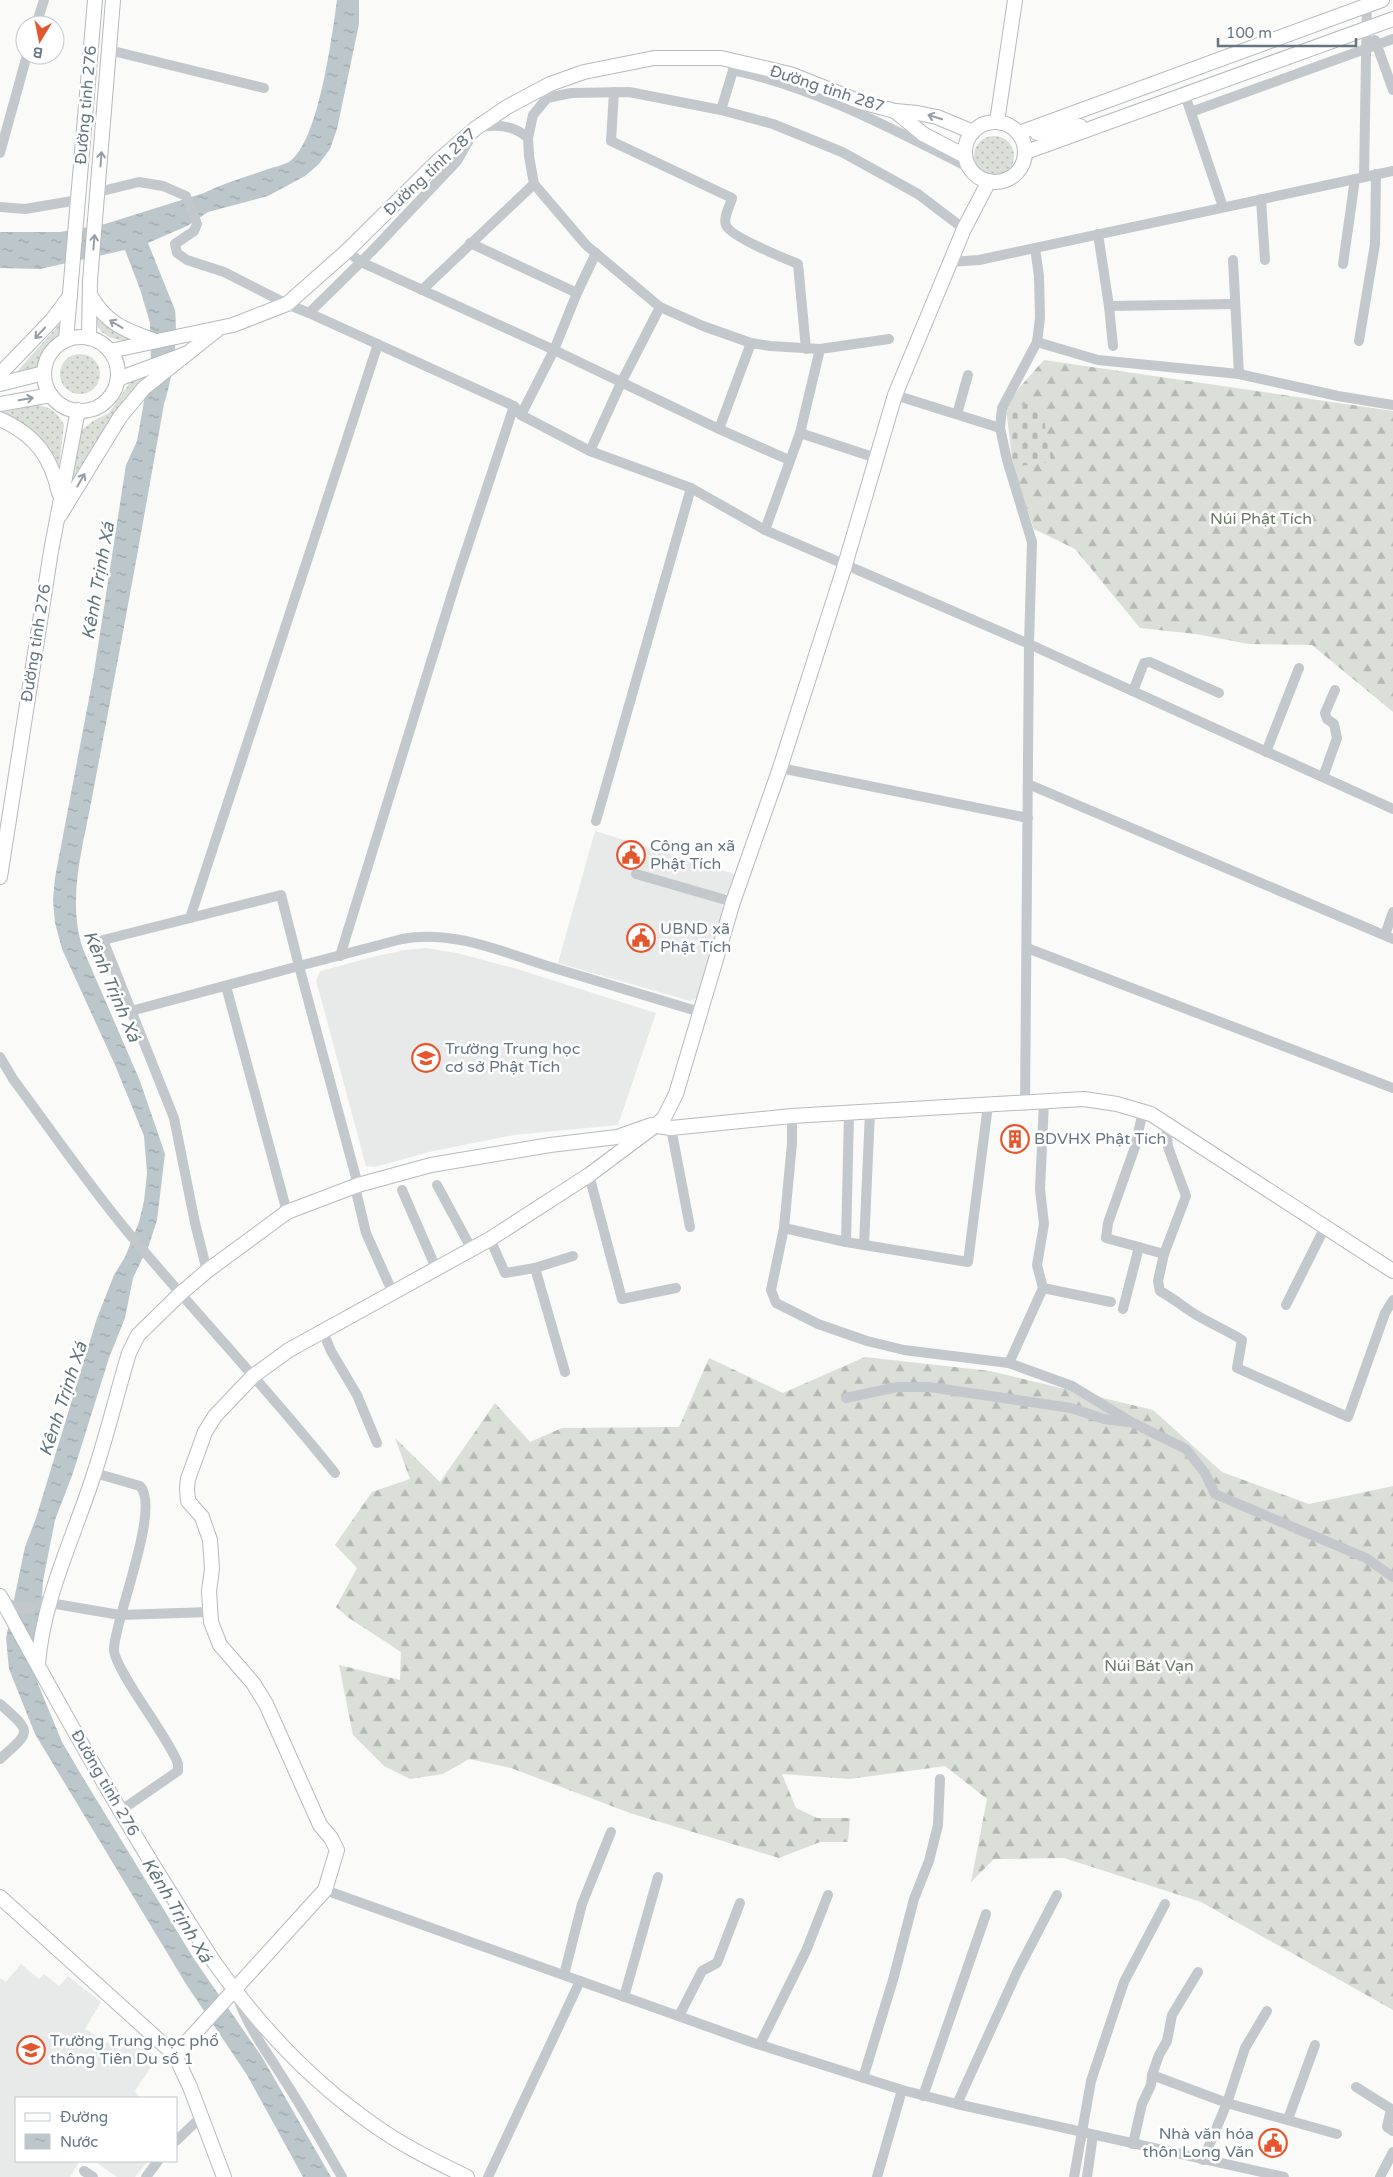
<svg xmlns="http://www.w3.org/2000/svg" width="1393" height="2177" font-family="'Varela Round',sans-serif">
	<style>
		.built { fill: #e8e9e9 }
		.grass { fill: url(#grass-dots) }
		.forest { fill: url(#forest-firs) }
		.cemetery { fill: url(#cemetery-stones) }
		.water { fill: url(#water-ripples) }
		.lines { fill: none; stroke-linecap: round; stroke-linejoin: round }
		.major-casing { stroke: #b5babe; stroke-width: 16 }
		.minor { stroke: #c3c8cc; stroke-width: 10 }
		.major { stroke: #fff; stroke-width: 14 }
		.oneway { stroke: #939fa8 }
		.labels { text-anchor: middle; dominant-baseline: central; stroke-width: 5; stroke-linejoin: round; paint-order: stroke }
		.street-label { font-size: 16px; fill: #657683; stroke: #fff }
		.park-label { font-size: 16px; fill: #687a64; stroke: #fff }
		.poi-label { font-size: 16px; fill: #657683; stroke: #fff; text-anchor: start }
		.water-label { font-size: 18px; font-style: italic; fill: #60757c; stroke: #fff }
	</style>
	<defs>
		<pattern id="grass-dots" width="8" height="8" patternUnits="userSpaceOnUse" patternTransform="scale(1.25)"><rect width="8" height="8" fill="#dadfd7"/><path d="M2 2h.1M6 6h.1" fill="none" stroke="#b4b9b4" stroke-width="1.8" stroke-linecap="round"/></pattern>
		<pattern id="forest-firs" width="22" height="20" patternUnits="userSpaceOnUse" patternTransform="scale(1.25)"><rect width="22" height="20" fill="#dadfd7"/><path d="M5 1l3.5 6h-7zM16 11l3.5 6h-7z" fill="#b4b9b4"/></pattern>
		<pattern id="cemetery-stones" width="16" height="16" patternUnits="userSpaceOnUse" patternTransform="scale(1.25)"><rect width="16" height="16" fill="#dadfd7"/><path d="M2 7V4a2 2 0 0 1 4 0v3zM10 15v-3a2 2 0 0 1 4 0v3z" fill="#b4b9b4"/></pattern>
		<pattern id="water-ripples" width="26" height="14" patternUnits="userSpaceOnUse" patternTransform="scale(1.25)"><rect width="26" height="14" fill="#bbc7cb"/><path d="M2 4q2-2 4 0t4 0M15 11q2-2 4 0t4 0" fill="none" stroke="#9ca6aa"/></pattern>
	</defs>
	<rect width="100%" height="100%" fill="#fafaf8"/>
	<g class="built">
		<polygon points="595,831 738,875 731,891 725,894 722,905 725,914 699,997 690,1001 558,963"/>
		<polygon points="426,948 457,953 517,969 656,1013 618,1125 514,1135 429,1152 375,1167 366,1166 316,980 320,971 377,956 405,950"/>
		<polygon points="21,1964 39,1979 44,1974 59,1986 68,1976 101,2002 85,2029 120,2050 132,2036 157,2058 135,2091 140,2098 16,2098 16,2161 80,2161 70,2177 0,2177 0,1978 6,1982"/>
		<polygon points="94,2161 148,2161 135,2177 117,2177"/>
	</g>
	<g class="grass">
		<circle cx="994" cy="156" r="20"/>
		<path d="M94,315C106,327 119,335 135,340C116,342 97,337 94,315Z"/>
		<polygon points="65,318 64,335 51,347 35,370 13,376"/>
		<circle cx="80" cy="374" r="20"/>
		<polygon points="154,373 69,488 78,437 82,430 93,421 109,413 131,381"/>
		<path d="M35,405C50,406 57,412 64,425L59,465L57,468L0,413Z"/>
	</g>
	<g class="forest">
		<polygon points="1044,360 1393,411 1393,712 1312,645 1249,644 1196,634 1140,628 1075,549 1034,529 1013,467 1041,402 1006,408 1019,388"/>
		<polygon points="865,1357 990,1371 1153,1410 1222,1472 1309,1504 1393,1486 1393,2010 1201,1902 1064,1858 994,1859 971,1882 987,1799 945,1766 850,1779 782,1774 796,1808 817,1818 850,1818 848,1842 820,1842 779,1858 630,1813 511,1768 469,1759 443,1774 410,1779 384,1766 353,1735 339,1665 400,1680 401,1652 349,1618 336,1607 357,1568 335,1545 372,1492 410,1479 395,1438 440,1482 495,1403 530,1442 562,1428 679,1427 709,1358 783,1393"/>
	</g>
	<polygon class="cemetery" points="1041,401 1051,462 1013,467 1006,408"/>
	<path class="water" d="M337,0H359V24L337,129L330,149L319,164L305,176L268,196L208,212L187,226L148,243L175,310C178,338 173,377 164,404C147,500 130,596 112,691C105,729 98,766 91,803C82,850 67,902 83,949L140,1081L165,1154L157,1220L149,1245L133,1278L125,1318L109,1358L73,1473L55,1520L43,1581L37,1675L38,1684L62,1742L85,1781L194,1959L262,2057L331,2177H303L247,2075L186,1984L35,1734L9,1669L6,1638L25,1547L36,1518L97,1318L114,1275L125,1257L139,1222L144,1201L147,1173L144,1136L115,1065L62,949L55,923L53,900L55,878L94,672L126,465L137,441L151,362L150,323L140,289L125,250L40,269L0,268V232H60L105,224L204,193C224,183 246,177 268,169C274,167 283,165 289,162C319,142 332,35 337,0Z"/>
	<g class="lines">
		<defs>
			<g id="major">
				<polyline points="895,111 923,134 965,156"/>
				<circle cx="995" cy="152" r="30"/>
				<polyline points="997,122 1015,0"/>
				<polyline points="1019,133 1382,0"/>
				<polyline points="1037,133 1080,126"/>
				<polyline points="1026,152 1393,19"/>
				<path d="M90,295C106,323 124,330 153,340"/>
				<circle cx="81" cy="374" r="37"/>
				<polyline points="89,338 90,281 113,0"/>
				<polyline points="66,340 95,0"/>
				<polyline points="110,351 233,325 287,304 347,251 438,161 476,128 507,107 550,84 584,72 654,58 721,58 790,74 861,102 895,111 917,113 937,117 973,132"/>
				<polyline points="0,374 52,320 70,296"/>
				<polyline points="118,379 188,353 217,330"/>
				<polyline points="0,384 44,373"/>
				<polyline points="0,404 51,395"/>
				<path d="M0,419C35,435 51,456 59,493"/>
				<polyline points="60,515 120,417 144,388 188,353"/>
				<polyline points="0,877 51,551 78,410"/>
				<path d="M0,1596C49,1687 99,1777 153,1865C173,1897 193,1930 214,1962C257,2023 312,2082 374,2125C403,2146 435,2161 467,2177"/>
				<path d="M38,1664C43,1598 74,1537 94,1474C107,1435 117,1393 129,1353L138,1335L180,1294L207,1271L287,1212L358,1185L431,1165L550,1145L617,1137L651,1125L671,1128L792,1116L1084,1099L1117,1104L1151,1114L1393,1271"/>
				<polyline points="0,1897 175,2055"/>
				<polyline points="224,2177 190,2087 175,2055 325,1890 337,1850 331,1838 320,1825 266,1704 253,1683 220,1645 211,1622 209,1591 212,1569 210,1540 202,1517 188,1501 187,1488 188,1479 205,1432 215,1416 253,1376 289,1350 490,1239 589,1175 656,1125 664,1118 676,1094 733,902 780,768 845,565 895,395 964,229 989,181"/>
			</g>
		</defs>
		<use href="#major" class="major-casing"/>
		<g class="minor">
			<polyline points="36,25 44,0"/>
			<polyline points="1375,40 1393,90"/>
			<polyline points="109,50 264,88"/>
			<path d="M733,70C817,88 894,130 970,168"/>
			<path d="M614,92L611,141L732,198C730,206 723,217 726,225C729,236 786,259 798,264L806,349"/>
			<polyline points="1185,95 1223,207"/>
			<polyline points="721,110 735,64"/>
			<polyline points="1191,112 1393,39"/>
			<polyline points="0,153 27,55"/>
			<polyline points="1364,177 1367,0"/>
			<polyline points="98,192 139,182 163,186 186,196 197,224 194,231 175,244 177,253 187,260 224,272 287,304 309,313 514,406 521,415 590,451 691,488 765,530 1029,644 1393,809"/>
			<polyline points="1261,199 1265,260"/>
			<polyline points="0,207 25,209 78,200"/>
			<polyline points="1098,234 1109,306 1113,346"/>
			<polyline points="470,243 577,293"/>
			<polyline points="347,251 361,262 554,350 719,429 789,460"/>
			<polyline points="1233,260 1239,374"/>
			<polyline points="950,262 979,260 1393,171"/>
			<polyline points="1343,264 1355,179"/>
			<polyline points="422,290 534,184"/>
			<polyline points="1109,306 1235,304"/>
			<path d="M309,313L372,251L457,161L476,128C494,124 514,125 528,138"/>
			<polyline points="889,339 820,349 770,346 751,343 703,326 660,307 586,245 534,184 529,156 528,138 533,115 547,98 571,93 629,92 721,110 773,124 842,152 918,194 964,229"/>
			<polyline points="1359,341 1375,244 1376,174"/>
			<polyline points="1037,342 1098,360 1239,374 1338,396 1393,405"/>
			<polyline points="895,395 1000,428"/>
			<polyline points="957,414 968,375"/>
			<polyline points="521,415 554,350 577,293 596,253"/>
			<polyline points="719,429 751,343"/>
			<polyline points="800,433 876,458"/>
			<polyline points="590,451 621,383 660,307"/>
			<polyline points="765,530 800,433 820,349"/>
			<polyline points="1133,691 1144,663 1150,662 1219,693"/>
			<polyline points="1266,752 1299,668"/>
			<polyline points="780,768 1028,818"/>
			<polyline points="1323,777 1337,738 1334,724 1327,719 1325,713 1335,690"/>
			<polyline points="1028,784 1393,939"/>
			<polyline points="596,821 691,488"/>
			<polyline points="636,874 733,902"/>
			<polyline points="190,918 378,344"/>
			<polyline points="1385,935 1393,912"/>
			<polyline points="1027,948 1393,1088"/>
			<polyline points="340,956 456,581 514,406"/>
			<polyline points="226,986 287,1212"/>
			<polyline points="131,1011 299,966 281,895 103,940 174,1118 195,1223 207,1271"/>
			<path d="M0,1057L13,1079C51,1130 87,1183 127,1231C195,1313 269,1390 335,1473"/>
			<polyline points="1025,1103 1029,644 1032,542 1007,460 1000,428 1002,408 1037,342 1040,318 1039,276 1035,248"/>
			<polyline points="1143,1111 1135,1147 1108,1223 1106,1238 1164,1254"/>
			<polyline points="792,1116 792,1143 784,1228 771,1290 776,1303 818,1324 867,1341 904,1350 1009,1363 1072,1386 1133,1423 1186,1449 1205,1473 1215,1494 1366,1558 1393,1577"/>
			<path d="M1166,1124L1168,1147L1186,1196L1164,1254L1158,1281L1160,1291C1171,1297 1180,1304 1190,1311C1206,1322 1225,1329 1242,1340L1237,1368L1348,1417L1385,1313L1393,1300"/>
			<polyline points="671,1128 690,1227"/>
			<polyline points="589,1175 622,1299 676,1288"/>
			<path d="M358,1185L299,966L402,939C453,929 505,953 554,968C602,982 651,997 700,1012"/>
			<polyline points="437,1185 471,1248"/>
			<polyline points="355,1187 366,1233 392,1291"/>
			<polyline points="402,1190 436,1268"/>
			<polyline points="784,1228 846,1242 968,1262 988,1105"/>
			<polyline points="490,1239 505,1273 535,1268 573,1256"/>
			<polyline points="846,1242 849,1114"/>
			<polyline points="864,1245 870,1112"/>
			<polyline points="535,1268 565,1372"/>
			<polyline points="1043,1288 1111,1302"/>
			<polyline points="1286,1305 1325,1227"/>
			<polyline points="1123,1309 1139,1247"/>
			<polyline points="323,1332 331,1351 357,1395 377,1443"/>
			<polyline points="1009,1363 1043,1288 1037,1265 1044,1224 1040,1189 1044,1102"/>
			<polyline points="846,1398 897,1387 929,1387 1071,1408 1104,1419 1127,1422"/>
			<path d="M95,1473L140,1486C161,1508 116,1615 114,1648C112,1667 170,1739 178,1764V1771L120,1811"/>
			<path d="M2,1599C20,1614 37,1610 52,1594"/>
			<polyline points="50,1603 120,1615 210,1612"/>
			<path d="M0,1704C33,1733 31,1731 0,1759"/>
			<polyline points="325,1890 751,2042 902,2090 957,2104 1284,2177"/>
			<polyline points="564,1975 582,1904 611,1832"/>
			<polyline points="624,1997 658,1877"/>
			<path d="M238,1998C248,2028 267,2052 283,2078C304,2110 323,2144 342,2177"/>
			<polyline points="679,2016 702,1971 717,1963 740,1903"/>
			<polyline points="760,2044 806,1951 828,1895"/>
			<polyline points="1152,2075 1227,2103 1337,2134"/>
			<polyline points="863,2078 893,1980 914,1899 929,1861 938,1825 940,1779"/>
			<polyline points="1356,2087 1391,2109 1387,2127 1393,2131"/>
			<polyline points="923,2096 986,1914"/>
			<polyline points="957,2104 1017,1972 1057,1895"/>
			<polyline points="1288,2119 1315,2045"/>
			<polyline points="176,2141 201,2117"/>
			<polyline points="1133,2144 1142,2104 1151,2085 1152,2075 1159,2055 1167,2041 1172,2015 1198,1972"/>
			<polyline points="1203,2160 1227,2103 1245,2048 1267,2011"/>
			<polyline points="84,2171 93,2177"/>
			<polyline points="146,2177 158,2161"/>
			<polyline points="488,2177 580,1981"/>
			<polyline points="877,2177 902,2090"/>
			<polyline points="1074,2177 1091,2081 1124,1982 1165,1904"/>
			<polyline points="1087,2177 1093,2135"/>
			<polyline points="1380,2177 1393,2152"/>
		</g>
		<use href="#major" class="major"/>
	</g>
	<defs><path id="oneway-shaft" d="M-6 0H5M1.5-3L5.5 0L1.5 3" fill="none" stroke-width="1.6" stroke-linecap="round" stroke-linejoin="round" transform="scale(1.25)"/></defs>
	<g class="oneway">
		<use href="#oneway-shaft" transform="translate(935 117) rotate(-163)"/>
		<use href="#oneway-shaft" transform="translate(101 159) rotate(-86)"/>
		<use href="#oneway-shaft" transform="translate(94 242) rotate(-85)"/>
		<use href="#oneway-shaft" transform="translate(116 324) rotate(-149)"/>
		<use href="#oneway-shaft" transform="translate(40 333) rotate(133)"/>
		<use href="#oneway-shaft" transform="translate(26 399) rotate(-9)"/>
		<use href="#oneway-shaft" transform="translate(81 480) rotate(-60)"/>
	</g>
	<defs>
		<symbol id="civic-ring" viewBox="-11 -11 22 22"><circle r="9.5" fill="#fff" stroke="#e4572e" stroke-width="1.5"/><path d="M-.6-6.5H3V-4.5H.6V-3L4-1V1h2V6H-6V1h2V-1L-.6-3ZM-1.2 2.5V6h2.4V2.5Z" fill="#e4572e"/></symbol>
		<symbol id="school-ring" viewBox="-11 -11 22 22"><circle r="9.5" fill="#fff" stroke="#e4572e" stroke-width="1.5"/><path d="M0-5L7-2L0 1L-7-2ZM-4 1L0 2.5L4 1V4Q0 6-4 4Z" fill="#e4572e"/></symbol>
		<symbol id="building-ring" viewBox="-11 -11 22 22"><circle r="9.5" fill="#fff" stroke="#e4572e" stroke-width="1.5"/><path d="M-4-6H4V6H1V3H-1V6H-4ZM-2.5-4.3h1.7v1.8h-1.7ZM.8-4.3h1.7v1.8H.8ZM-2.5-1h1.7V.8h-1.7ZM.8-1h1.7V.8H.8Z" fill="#e4572e"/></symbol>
	</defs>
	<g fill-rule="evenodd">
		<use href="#civic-ring" x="615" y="839" width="32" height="32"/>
		<use href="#civic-ring" x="625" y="922" width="32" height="32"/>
		<use href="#school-ring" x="410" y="1042" width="32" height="32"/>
		<use href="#building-ring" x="999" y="1123" width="32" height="32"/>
		<use href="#school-ring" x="15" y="2034" width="32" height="32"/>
		<use href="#civic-ring" x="1257" y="2127" width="32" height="32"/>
	</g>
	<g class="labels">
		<g class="street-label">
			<text transform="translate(827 89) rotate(18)">Đường tỉnh 287</text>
			<text transform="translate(86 105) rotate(-85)">Đường tỉnh 276</text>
			<text transform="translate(430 172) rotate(-43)">Đường tỉnh 287</text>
			<text transform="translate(36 643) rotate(-81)">Đường tỉnh 276</text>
			<text transform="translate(105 1783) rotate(60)">Đường tỉnh 276</text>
		</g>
		<g class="park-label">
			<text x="1261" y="519">Núi Phật Tích</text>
			<text x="1149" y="1666">Núi Bát Vạn</text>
		</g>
		<g class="poi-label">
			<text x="650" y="846">Công an xã<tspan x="650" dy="18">Phật Tích</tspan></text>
			<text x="660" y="929">UBND xã<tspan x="660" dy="18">Phật Tích</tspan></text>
			<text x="445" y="1049">Trường Trung học<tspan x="445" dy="18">cơ sở Phật Tích</tspan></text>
			<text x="1034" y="1139">BDVHX Phật Tích</text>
			<text x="50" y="2041">Trường Trung học phổ<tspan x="50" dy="18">thông Tiên Du số 1</tspan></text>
			<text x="1254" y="2134" text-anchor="end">Nhà văn hóa<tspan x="1254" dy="18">thôn Long Văn</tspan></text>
		</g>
		<g class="water-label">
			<text transform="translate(98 581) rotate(-80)">Kênh Trịnh Xá</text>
			<text transform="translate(112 986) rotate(67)">Kênh Trịnh Xá</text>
			<text transform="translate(63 1399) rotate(-72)">Kênh Trịnh Xá</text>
			<text transform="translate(177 1910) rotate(59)">Kênh Trịnh Xá</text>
		</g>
	</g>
	<rect x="15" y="2097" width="162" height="65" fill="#ffffff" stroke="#c1c8cd"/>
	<rect x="25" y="2113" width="25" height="8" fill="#ffffff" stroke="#c1c8cd"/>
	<text x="60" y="2122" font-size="15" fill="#657683">Đường</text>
	<rect x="25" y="2134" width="25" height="15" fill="url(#water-ripples)" stroke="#c1c8cd"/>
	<text x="60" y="2147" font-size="15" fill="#657683">Nước</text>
	<g transform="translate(40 40) rotate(190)"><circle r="24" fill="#ffffff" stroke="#c1c8cd"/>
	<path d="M0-4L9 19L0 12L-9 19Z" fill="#e4572e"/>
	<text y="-8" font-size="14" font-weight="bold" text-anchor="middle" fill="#657683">B</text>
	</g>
	<path d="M1218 38v8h138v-8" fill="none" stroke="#657683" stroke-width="2.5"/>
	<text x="1226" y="38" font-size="15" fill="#657683" stroke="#ffffff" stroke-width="4" paint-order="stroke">100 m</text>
</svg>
